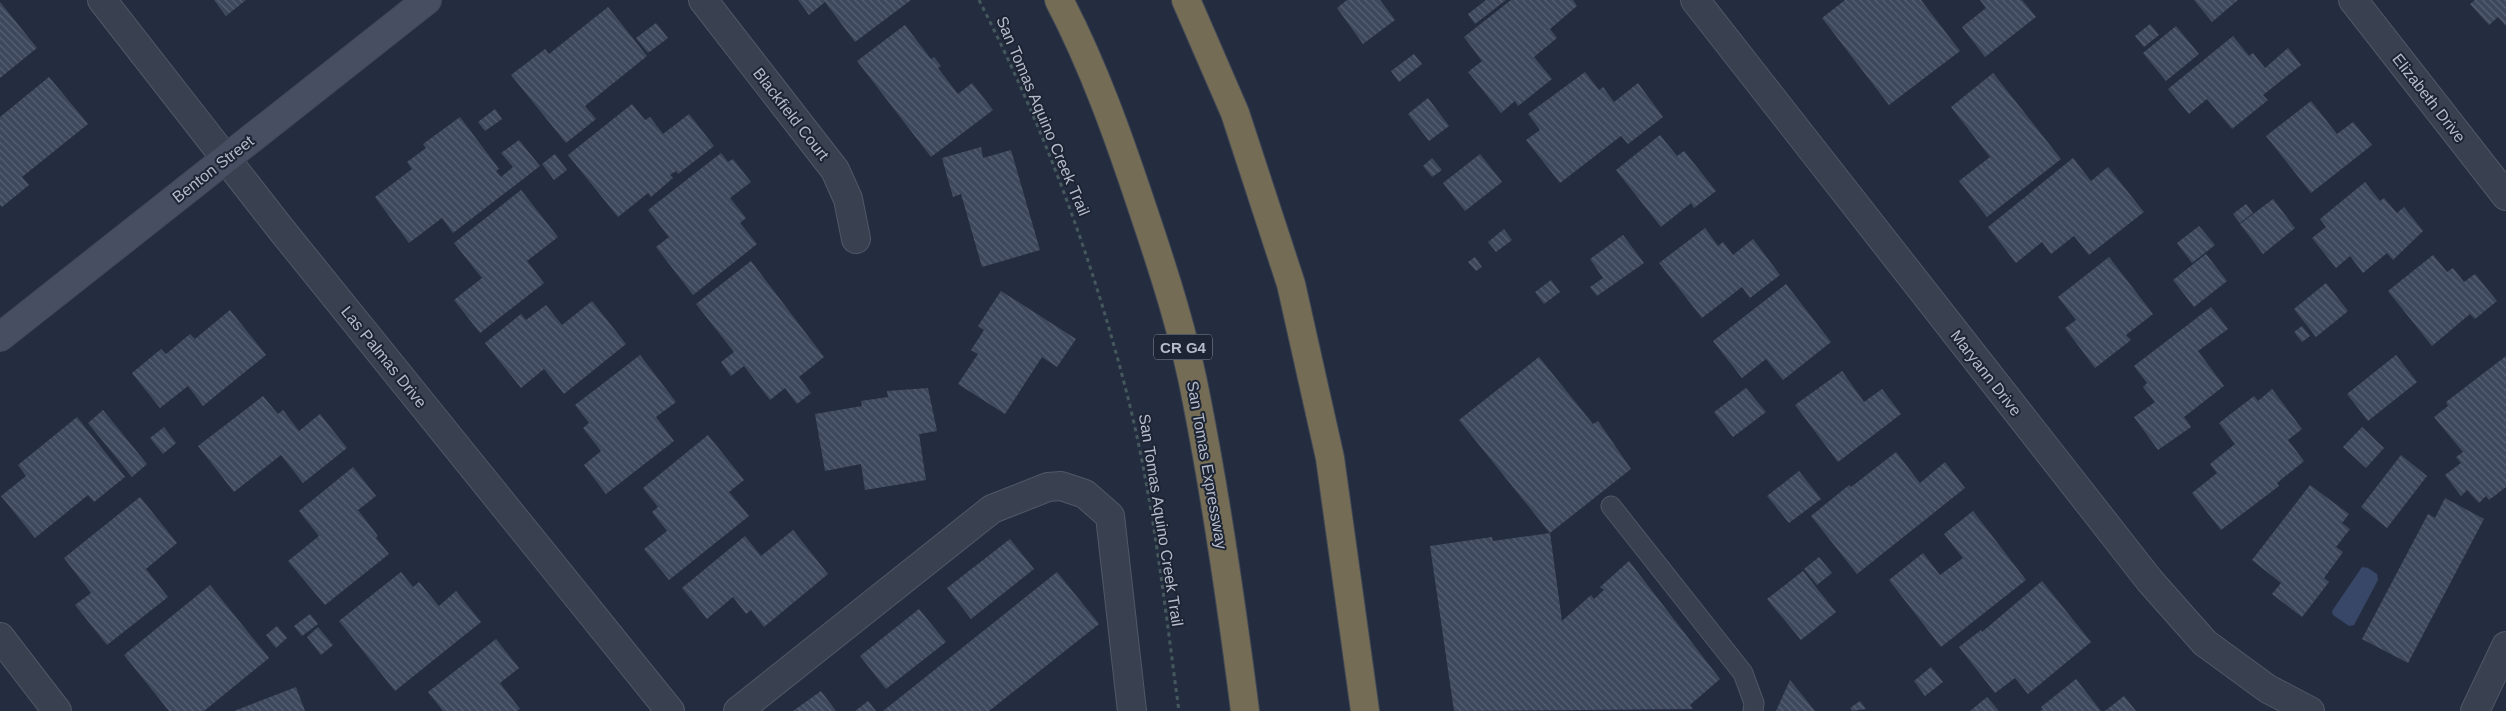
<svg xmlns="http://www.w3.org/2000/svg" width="2506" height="711" font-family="Arial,sans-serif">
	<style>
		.water { fill: #384767 }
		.building { fill: url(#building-back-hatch) }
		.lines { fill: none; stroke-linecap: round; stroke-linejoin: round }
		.lane-casing { stroke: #505867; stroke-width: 21 }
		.street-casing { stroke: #505867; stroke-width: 30 }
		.secondary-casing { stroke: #424958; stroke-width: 30 }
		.highway-casing { stroke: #404857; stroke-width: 30 }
		.path { stroke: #45585d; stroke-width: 3; stroke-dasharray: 4 4; stroke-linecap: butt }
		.lane { stroke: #39404f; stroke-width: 19 }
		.street { stroke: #39404f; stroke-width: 28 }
		.secondary { stroke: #474e62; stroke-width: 28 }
		.highway { stroke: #756c55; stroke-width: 28 }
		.labels { text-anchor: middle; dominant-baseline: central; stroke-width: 4; stroke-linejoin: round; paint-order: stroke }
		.shield { fill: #1d2534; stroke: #878e9d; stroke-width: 1 }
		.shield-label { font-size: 15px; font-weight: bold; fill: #b5bbca }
		.street-label { font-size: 16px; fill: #b5bbca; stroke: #1d2534 }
	</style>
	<defs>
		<pattern id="building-back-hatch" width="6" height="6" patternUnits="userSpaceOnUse" patternTransform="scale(1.25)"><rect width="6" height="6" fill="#3e485d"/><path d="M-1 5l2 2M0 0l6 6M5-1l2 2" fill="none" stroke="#586073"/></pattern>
	</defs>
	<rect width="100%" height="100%" fill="#242d3f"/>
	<polygon class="water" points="2362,567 2368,568 2377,574 2378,580 2354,625 2349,626 2333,615 2332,611"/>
	<g class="building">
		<polygon points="214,0 246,0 226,16"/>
		<polygon points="798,0 911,0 855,42 825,2 809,15"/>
		<polygon points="1347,0 1380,0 1395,20 1363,44 1337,8"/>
		<polygon points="1486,0 1506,0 1475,24 1468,14"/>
		<polygon points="1511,0 1573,0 1577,6 1550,29 1557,38 1534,57 1552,79 1518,106 1515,101 1501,113 1468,72 1482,61 1464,37"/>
		<polygon points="1845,0 1921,0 1960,51 1889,105 1822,18"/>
		<polygon points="1980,0 2022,0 2036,17 1985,57 1962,27 1986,8"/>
		<polygon points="2194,0 2238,0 2212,22"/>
		<polygon points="2475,0 2506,0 2506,26 2498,17 2489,25 2470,4"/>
		<polygon points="0,2 37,48 0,78"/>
		<polygon points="608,7 647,56 585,106 596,119 566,143 511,75 545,49 549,54"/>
		<polygon points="656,23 668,38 648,53 636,38"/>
		<polygon points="2150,24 2159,35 2144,47 2135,36"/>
		<polygon points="905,25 931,59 934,57 941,66 938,68 958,94 972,83 993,110 931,157 857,61"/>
		<polygon points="2176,26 2199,54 2166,81 2143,53"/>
		<polygon points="2233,36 2249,56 2253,53 2265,68 2288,48 2301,65 2263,95 2268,100 2232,129 2207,99 2189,114 2168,89"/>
		<polygon points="1414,54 1422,64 1399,82 1391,71"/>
		<polygon points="1585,72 1599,90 1603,87 1614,102 1638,83 1663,117 1628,144 1621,136 1560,183 1526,140 1540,130 1528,114"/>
		<polygon points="1993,73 2061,159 1987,217 1959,181 1990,157 1951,107"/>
		<polygon points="49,77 88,124 22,177 29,185 2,207 0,205 0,117"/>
		<polygon points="1428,98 1449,126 1429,141 1408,114"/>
		<polygon points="2311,101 2337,134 2353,122 2372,145 2311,193 2266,136"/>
		<polygon points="632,104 645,120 650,117 663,134 689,114 714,146 678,174 676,171 670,175 673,178 651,197 648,193 618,217 568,155"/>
		<polygon points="495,109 502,119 485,131 478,122"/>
		<polygon points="460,117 499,169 496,171 501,177 513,167 501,153 519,140 540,166 453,233 442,218 409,243 375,197 412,169 407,162 426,148 423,144"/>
		<polygon points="1660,135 1677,156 1684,151 1716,191 1694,208 1691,203 1661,227 1616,170"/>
		<polygon points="981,147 983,158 1011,150 1040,250 982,267 961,194 953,197 942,158"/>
		<polygon points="721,153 728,162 733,159 751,182 730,198 746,218 740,223 757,244 693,295 656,247 669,237 648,210"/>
		<polygon points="555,154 567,170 554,180 542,164"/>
		<polygon points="1480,154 1502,182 1465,211 1443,183"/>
		<polygon points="1432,158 1442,170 1432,177 1423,166"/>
		<polygon points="2073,158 2091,181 2108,167 2144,212 2089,255 2074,236 2051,254 2042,242 2016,263 1988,227"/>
		<polygon points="2365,182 2380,201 2384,198 2397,213 2404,207 2423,231 2393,260 2387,253 2363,273 2350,256 2336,268 2312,238 2326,227 2320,219"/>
		<polygon points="521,190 558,237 527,261 544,283 480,333 454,300 482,278 454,243"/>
		<polygon points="2273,199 2295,228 2263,254 2240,224"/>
		<polygon points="2246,204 2253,213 2240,223 2233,214"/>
		<polygon points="2199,226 2215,245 2192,263 2177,243"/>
		<polygon points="1705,228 1718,246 1723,242 1733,255 1753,239 1780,275 1750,298 1742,287 1702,318 1659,263"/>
		<polygon points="1504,229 1512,240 1496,252 1488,242"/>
		<polygon points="1623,235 1644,263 1597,296 1590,287 1603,278 1590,259"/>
		<polygon points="2206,254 2227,281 2194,307 2173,280"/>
		<polygon points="2433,255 2447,272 2453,268 2464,282 2475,274 2497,301 2475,319 2470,314 2432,346 2388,291"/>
		<polygon points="1475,257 1482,267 1476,271 1468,262"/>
		<polygon points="2109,257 2153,314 2126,335 2131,340 2095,368 2065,328 2076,320 2058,297"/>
		<polygon points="751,261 824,357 799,377 811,393 797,404 785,388 770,400 744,366 731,376 721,362 734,352 696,304"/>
		<polygon points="1551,280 1560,292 1544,304 1535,292"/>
		<polygon points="2326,283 2348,311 2316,337 2294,309"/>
		<polygon points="1786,284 1831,342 1783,380 1766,359 1742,378 1713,341"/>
		<polygon points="1001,291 1076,339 1057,367 1042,357 1005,414 958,384 978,354 971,350 984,330 978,326"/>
		<polygon points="592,301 626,344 564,394 544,369 521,388 485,343 521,314 526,320 546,305 562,325"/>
		<polygon points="2211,307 2228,329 2198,351 2224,386 2184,417 2191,427 2158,450 2134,417 2155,402 2143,387 2147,383 2134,366"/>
		<polygon points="230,310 266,355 203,406 188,386 160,408 132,373 161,349 166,354 190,334 195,339"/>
		<polygon points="2302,326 2310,336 2302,342 2294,332"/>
		<polygon points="640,355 676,402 656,417 674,441 606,494 584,465 601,451 583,428 589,423 575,405"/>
		<polygon points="2396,355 2417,382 2368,421 2347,394"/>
		<polygon points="2506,356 2506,487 2489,500 2486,496 2479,503 2467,490 2461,496 2445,475 2461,463 2456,457 2463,452 2434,417 2448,406 2446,402"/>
		<polygon points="1539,357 1593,424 1598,421 1631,469 1550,533 1459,420"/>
		<polygon points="1842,371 1864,402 1882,389 1901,414 1838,462 1795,405"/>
		<polygon points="928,388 937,431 919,434 926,480 865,490 861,464 825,471 815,414 862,406 861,401 888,397 887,391"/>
		<polygon points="1746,388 1766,412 1733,437 1714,412"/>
		<polygon points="2272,389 2302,429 2288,440 2304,461 2277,483 2279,486 2221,530 2192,493 2217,473 2210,464 2235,444 2219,423 2254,396 2258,401"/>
		<polygon points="263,396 278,414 283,410 299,431 320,414 347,448 303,483 281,455 234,492 198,446"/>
		<polygon points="103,410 147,464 132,477 88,423"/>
		<polygon points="77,417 125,477 94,502 88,495 35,538 1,496 26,476 18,465"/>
		<polygon points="164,427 176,443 163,454 150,438"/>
		<polygon points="2362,427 2384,448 2366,468 2343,447"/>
		<polygon points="708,435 744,480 729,492 749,516 669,580 644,549 667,531 652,512 658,507 643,488"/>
		<polygon points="1896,452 1920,483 1945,462 1965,488 1857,574 1811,516 1849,485 1851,487"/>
		<polygon points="2401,455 2427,476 2387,528 2361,507"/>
		<polygon points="353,467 376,496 358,510 378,536 376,538 389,554 325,605 288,561 319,536 299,511"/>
		<polygon points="1799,471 1821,499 1789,523 1767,496"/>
		<polygon points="2310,485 2349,514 2342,523 2350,529 2336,547 2343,552 2324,578 2329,582 2302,617 2272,594 2281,583 2252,560"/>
		<polygon points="140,497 177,543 146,569 168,597 107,645 75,605 91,593 64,558"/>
		<polygon points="2445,498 2484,519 2408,663 2362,639 2428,514 2435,518"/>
		<polygon points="1973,511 2026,580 1941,647 1889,580 1923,553 1940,575 1963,558 1944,534"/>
		<polygon points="793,530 828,574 764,627 751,610 746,614 733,597 707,619 682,588 745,536 761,556"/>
		<polygon points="1550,533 1562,621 1591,595 1594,599 1604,590 1600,587 1629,561 1720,679 1690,705 1693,709 1454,711 1430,546 1492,537 1493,541"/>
		<polygon points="1010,539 1034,569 971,619 947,588"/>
		<polygon points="1819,557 1832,573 1817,585 1804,569"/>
		<polygon points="1803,571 1836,612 1801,640 1767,599"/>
		<polygon points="401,572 413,587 419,582 439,606 456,591 481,622 395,691 339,621"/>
		<polygon points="1057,572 1099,624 989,711 883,711"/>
		<polygon points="2042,581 2091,642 2028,694 2015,678 1995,693 1959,647 1981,630 1982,632"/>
		<polygon points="210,585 269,658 204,711 169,711 124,655"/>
		<polygon points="919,609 946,642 886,689 860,656"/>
		<polygon points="310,614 318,624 302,636 294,626"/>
		<polygon points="277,626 287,638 276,648 266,635"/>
		<polygon points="318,627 333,645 321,655 307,637"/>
		<polygon points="496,639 519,668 500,683 520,709 517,711 443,711 428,692"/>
		<polygon points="1931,667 1943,682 1925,696 1914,681"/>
		<polygon points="2076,679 2101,711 2040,711 2043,709 2041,707"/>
		<polygon points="1790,680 1815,711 1776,711"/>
		<polygon points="296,687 305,711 234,711"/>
		<polygon points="821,691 836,711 793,711"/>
		<polygon points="2124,696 2136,711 2105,711"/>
		<polygon points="1987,697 1999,711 1970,711"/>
		<polygon points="868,701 876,711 855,711"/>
		<polygon points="1860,701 1866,709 1852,711 1850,708"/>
	</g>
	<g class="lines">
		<defs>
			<polyline id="lane" points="1611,506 1743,673 1754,703 1753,711"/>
			<g id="street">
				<polyline points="102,0 280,228 670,711"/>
				<polyline points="703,0 835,170 848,199 856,239"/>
				<polyline points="1695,0 2150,581 2205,643 2268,689 2310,711"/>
				<polyline points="2353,0 2506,196"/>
				<polyline points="0,637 57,711"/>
				<polyline points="738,711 992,509 1048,487 1061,486 1085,494 1110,516 1132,711"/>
				<polyline points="2475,711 2506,646"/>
			</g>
			<polyline id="secondary" points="0,337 427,0"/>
			<g id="highway">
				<path d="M1059,0C1094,67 1119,138 1143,210C1164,272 1185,337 1197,402C1217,504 1232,608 1245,711"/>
				<polyline points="1186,0 1235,113 1291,284 1330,458 1365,711"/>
			</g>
		</defs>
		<use href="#lane" class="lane-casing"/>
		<use href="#street" class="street-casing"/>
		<use href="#secondary" class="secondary-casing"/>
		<use href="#highway" class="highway-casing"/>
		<path class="path" d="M979,0C1045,129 1095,265 1130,406C1154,505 1165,609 1179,711"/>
		<use href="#lane" class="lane"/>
		<use href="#street" class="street"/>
		<use href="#secondary" class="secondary"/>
		<use href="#highway" class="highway"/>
	</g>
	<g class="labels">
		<rect class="shield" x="1154" y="334.5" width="58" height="25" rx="4"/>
		<g class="shield-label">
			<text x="1183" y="347">CR G4</text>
		</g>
		<g class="street-label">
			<text transform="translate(2429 98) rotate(52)">Elizabeth Drive</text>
			<text transform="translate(791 114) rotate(52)">Blackfield Court</text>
			<text transform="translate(1043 116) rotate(67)">San Tomas Aquino Creek Trail</text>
			<text transform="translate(213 169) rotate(-38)">Benton Street</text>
			<text transform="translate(384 357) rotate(51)">Las Palmas Drive</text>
			<text transform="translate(1986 373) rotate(52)">Maryann Drive</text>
			<text transform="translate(1207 465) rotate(80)">San Tomas Expressway</text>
			<text transform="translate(1161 520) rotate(81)">San Tomas Aquino Creek Trail</text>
		</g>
	</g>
</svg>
